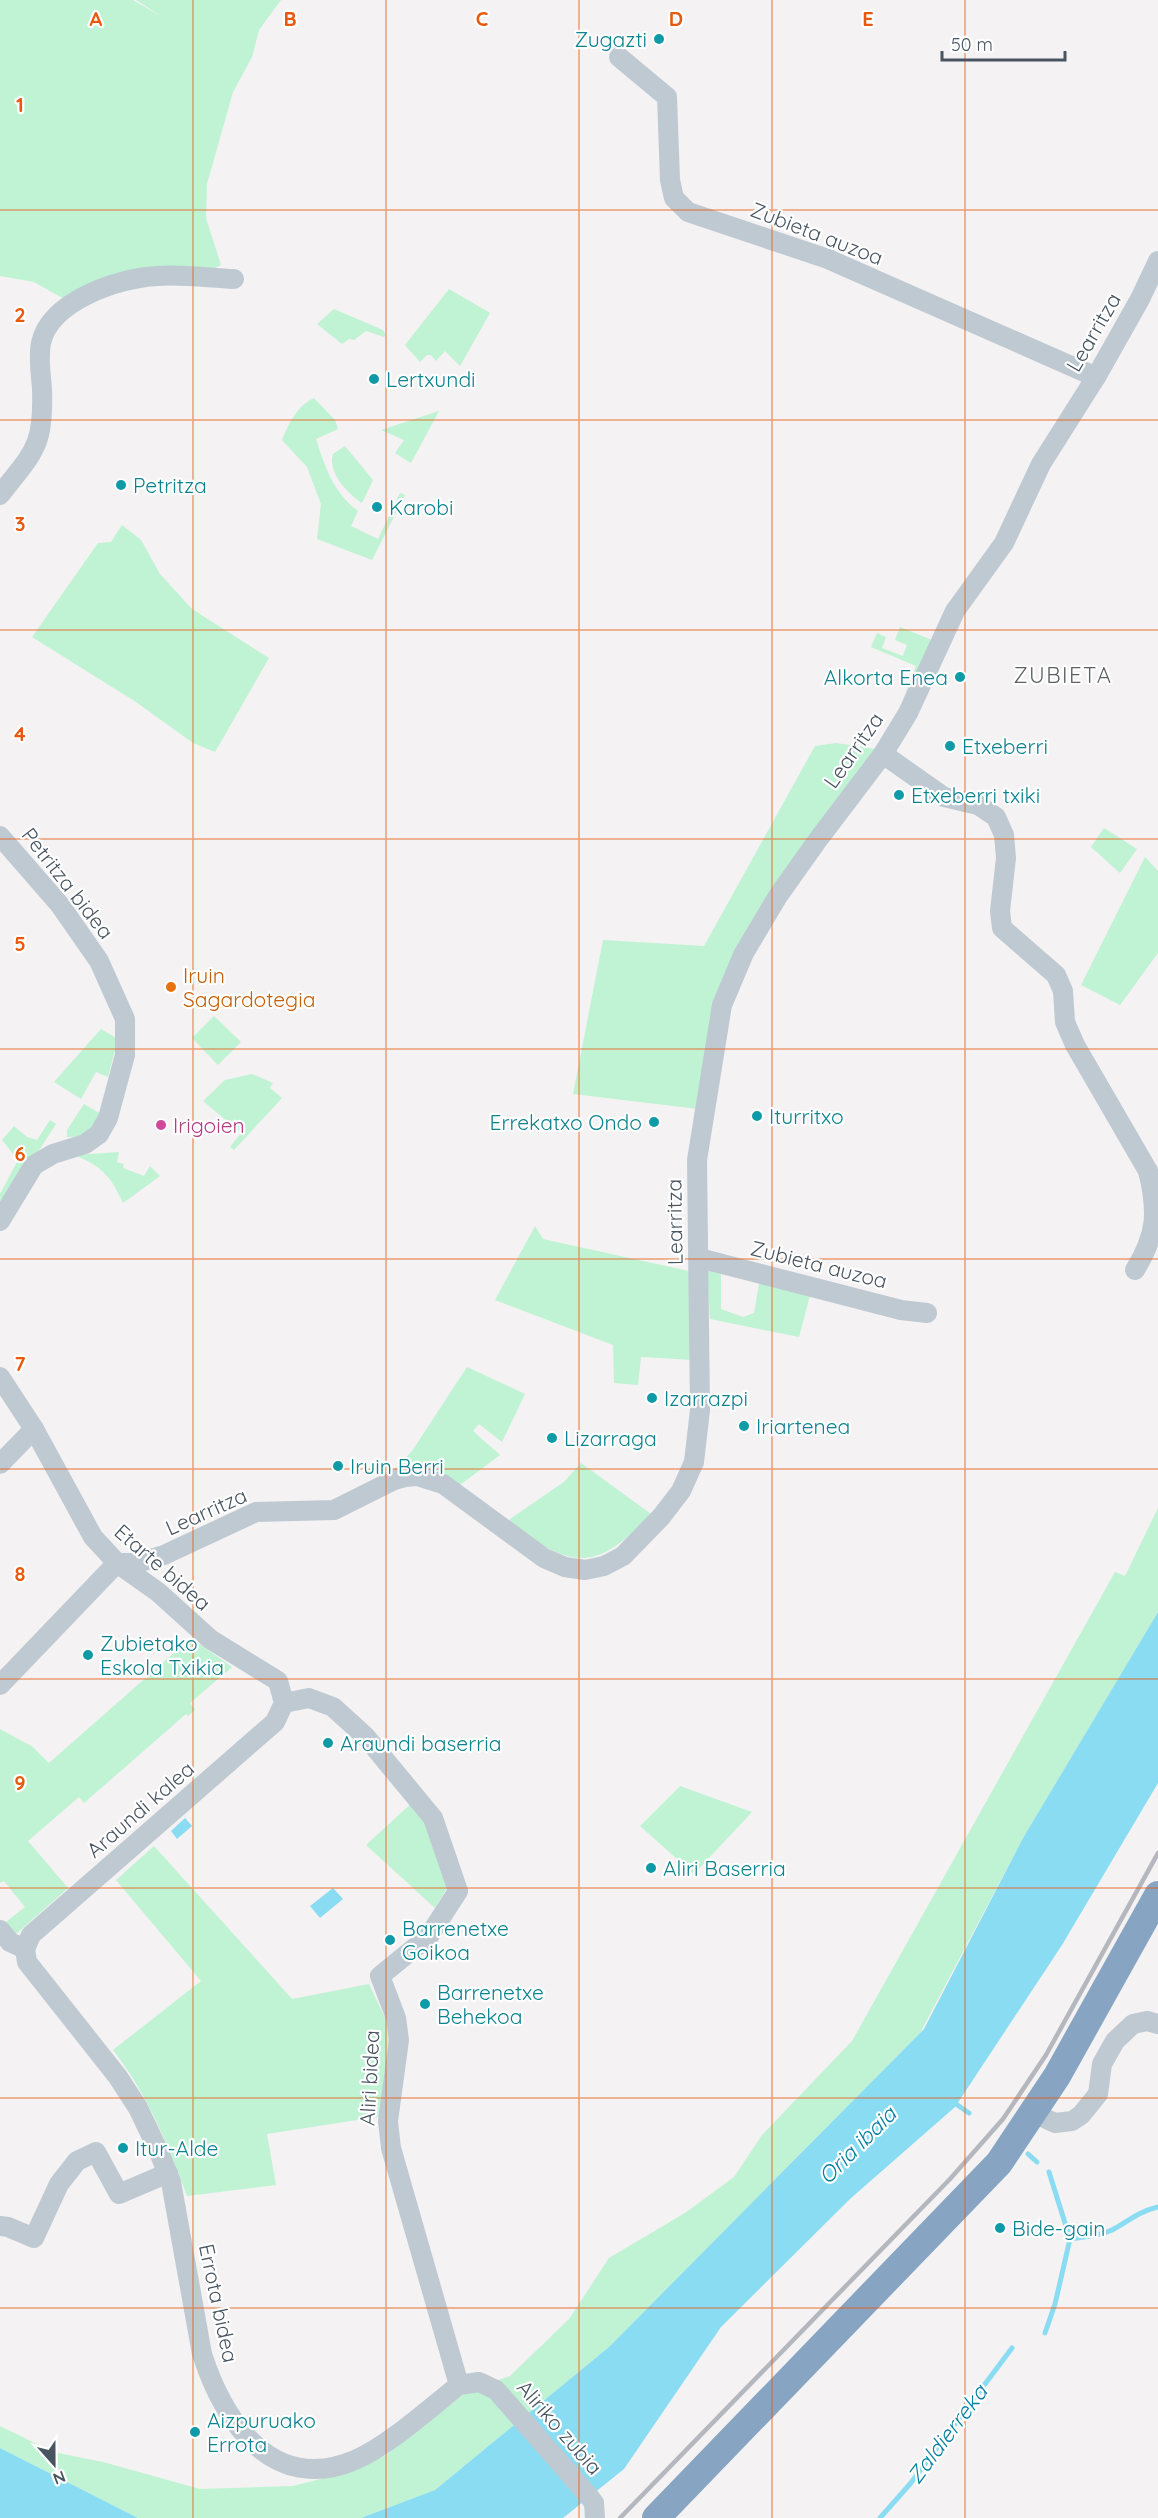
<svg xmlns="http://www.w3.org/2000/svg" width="1158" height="2518" font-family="Quicksand,sans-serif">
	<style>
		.green { fill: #bff3d4 }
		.water { fill: #8adcf2 }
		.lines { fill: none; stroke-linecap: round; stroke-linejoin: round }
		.stream { stroke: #8adcf2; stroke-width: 5 }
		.minor { stroke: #bfc9d2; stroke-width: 20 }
		.highway { stroke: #87a4c3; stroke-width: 28 }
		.rail { stroke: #b4b7bd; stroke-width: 4.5 }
		.grid { fill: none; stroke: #e8590c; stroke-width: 1.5; stroke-opacity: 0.55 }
		.culture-dot { fill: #0f9aa8; stroke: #fff; stroke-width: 2 }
		.food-dot { fill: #e8710a; stroke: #fff; stroke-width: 2 }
		.hotel-dot { fill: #d1479c; stroke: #fff; stroke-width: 2 }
		.labels { text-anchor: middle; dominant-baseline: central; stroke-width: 4.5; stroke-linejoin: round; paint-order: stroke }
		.culture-label { font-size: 21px; fill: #0d838f; stroke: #fff; text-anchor: start }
		.street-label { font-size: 21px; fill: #485561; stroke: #fff }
		.food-label { font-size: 21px; fill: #c56008; stroke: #fff; text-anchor: start }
		.hotel-label { font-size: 21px; fill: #b23c85; stroke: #fff; text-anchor: start }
		.neighbourhood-label { font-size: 22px; letter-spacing: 1.5px; fill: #5e6267; stroke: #fff }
		.water-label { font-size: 22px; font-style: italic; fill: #057fa0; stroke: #fff }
		.grid-label { font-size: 20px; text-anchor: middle; font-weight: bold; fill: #e8590c; stroke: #fff; stroke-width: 4.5; stroke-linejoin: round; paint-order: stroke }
	</style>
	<rect width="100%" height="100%" fill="#f4f2f2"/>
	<g class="green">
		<polygon points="0,0 133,0 164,18 136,0 281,0 259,30 252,57 233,92 207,184 206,218 221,265 206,273 66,300 34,282 0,276"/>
		<polygon points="449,289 490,313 460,366 445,351 436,361 431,355 427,355 420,362 405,345"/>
		<polygon points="334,309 383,330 386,335 384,337 366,331 354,340 349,339 342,344 317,324"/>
		<path d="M314,398L335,420L338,429L316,439C325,467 333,492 358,511L351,526L378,539L400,493L405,495L372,560L317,539L321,504L307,467L282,440C289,423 297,406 314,398Z"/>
		<polygon points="439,411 411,463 395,453 404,440 381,430"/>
		<path d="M345,446L373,480L362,503C348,494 327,472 333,454Z"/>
		<polygon points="122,525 141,540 160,574 192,609 269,658 215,752 193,743 136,702 32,637 98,543 111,542"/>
		<polygon points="900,627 932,640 901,705 916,666 871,647 877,633 886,637 882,648 903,656 907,645 895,640"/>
		<polygon points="836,743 875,749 751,928 698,1109 573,1094 603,940 704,946 815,746"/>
		<polygon points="1104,828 1137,849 1120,873 1091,847"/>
		<polygon points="1145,857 1158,871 1158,953 1120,1005 1081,985"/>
		<polygon points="214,1016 241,1042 218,1065 192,1038"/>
		<polygon points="101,1029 118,1039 108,1077 96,1072 81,1099 54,1082"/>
		<polygon points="252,1074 273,1083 270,1088 282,1098 234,1150 230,1147 241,1133 203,1101 225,1080"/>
		<path d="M84,1104L101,1114C93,1128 85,1138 67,1137V1130Z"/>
		<polygon points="50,1120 56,1124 0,1210 0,1194 18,1160 2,1140 14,1126 27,1137 37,1140"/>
		<path d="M119,1152L117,1162L124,1164L123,1168L144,1176L150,1166L160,1176L123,1203C111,1176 102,1167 75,1155Z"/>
		<polygon points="535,1226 543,1239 693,1272 693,1360 641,1357 638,1385 614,1383 613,1345 495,1300"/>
		<polygon points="707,1270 721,1272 721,1309 743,1317 754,1313 760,1278 811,1292 799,1337 710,1319"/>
		<polygon points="467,1367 525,1394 502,1442 479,1424 473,1431 500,1455 460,1485 428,1462 444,1476 391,1473 412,1451"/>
		<path d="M581,1463L651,1514C595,1573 574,1569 510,1524V1519L564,1482Z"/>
		<polygon points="1158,1508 1158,1612 1023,1838 920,2033 609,2347 435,2490 361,2518 138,2518 0,2448 0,2426 53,2452 103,2462 200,2489 293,2486 359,2469 386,2455 469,2390 510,2376 569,2319 609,2258 685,2213 734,2177 762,2135 852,2041 1115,1572 1125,1576"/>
		<polygon points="191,1638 232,1667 190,1703 195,1710 188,1716 186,1714 84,1803 79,1797 28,1841 68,1888 16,1934 6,1922 25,1907 4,1881 0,1883 0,1729 33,1747 49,1763"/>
		<polygon points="680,1786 752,1812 694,1874 640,1826"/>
		<polygon points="413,1802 434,1826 450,1883 435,1908 366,1845"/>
		<path d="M154,1846L292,1999L369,1984L394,2037L383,2116L267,2134L276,2185L187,2196C168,2144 147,2094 113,2050L201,1981L116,1880Z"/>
	</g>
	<g class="water">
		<polygon points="1158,1612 1158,1783 1062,1945 955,2107 850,2199 721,2327 624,2469 563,2518 361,2518 435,2490 609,2347 924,2029 1023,1838"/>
		<polygon points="185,1818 192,1826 177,1839 171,1831"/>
		<polygon points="333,1888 343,1899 320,1918 310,1906"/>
		<polygon points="0,2448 138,2518 0,2518"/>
	</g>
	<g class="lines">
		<g class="stream">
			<polyline points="953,2102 969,2113"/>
			<polyline points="1028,2154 1037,2162"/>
			<path d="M1070,2239C1084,2237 1099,2236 1112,2230C1131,2220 1135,2213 1158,2207"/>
			<polyline points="1045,2333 1055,2304 1070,2239 1049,2172"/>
			<polyline points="880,2518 910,2484 1012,2348"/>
		</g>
		<g class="minor">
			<polyline points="619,57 667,97 670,180 674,198 688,212 828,259 1096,377"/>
			<path d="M0,495C34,451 44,447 42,389C41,375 38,357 41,343C50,301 118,278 157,276C182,274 209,278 234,279"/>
			<path d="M883,754L944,797L978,805L996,817L1004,835L1006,858L1000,911L1002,928L1056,975L1063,991L1065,1022L1075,1045L1148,1171C1158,1212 1157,1234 1135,1270"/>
			<polyline points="0,836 60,905 99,961 125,1019 125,1055 108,1118 99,1134 85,1144 53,1154 34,1165 0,1221"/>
			<polyline points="699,1258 901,1310 927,1313"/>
			<polyline points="0,1377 34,1429 93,1537 117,1563 158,1592 210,1639 278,1681 284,1703 275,1722 31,1935 25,1949"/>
			<polyline points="0,1464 34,1429"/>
			<polyline points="0,1685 117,1563 137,1563 164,1555 256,1512 334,1510 394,1480 405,1477 417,1476 443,1484 544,1558 565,1567 585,1570 604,1566 623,1556 661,1517 681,1491 694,1462 700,1410 697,1160 722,1005 744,953 778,896 817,841 883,754 908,713 955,611 1004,543 1041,464 1096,377 1140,299 1158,261"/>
			<polyline points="284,1703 309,1698 333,1707 366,1737 433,1818 458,1891 429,1936 380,1976 396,2018 399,2040 388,2121 391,2148 459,2385"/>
			<path d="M0,1930L10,1942L25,1949L27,1962L118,2077L138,2108L159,2152L171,2182L202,2354C224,2422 273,2495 355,2460C388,2446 430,2408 459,2385L479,2382L496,2390L588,2495L594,2503L595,2518"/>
			<polyline points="1034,2113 1055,2123 1072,2121 1081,2115 1098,2094 1102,2064 1115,2041 1133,2024 1147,2021 1158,2024"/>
			<polyline points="0,2226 8,2227 34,2238 59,2184 77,2161 96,2152 119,2194 168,2173"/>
		</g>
		<polyline class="highway" points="656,2518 999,2163 1057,2076 1158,1895"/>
		<polyline class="rail" points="620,2518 950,2179 1003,2119 1046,2055 1158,1853"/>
	</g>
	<path class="grid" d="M193,0V2518M386,0V2518M579,0V2518M772,0V2518M965,0V2518M0,210H1158M0,420H1158M0,630H1158M0,839H1158M0,1049H1158M0,1259H1158M0,1469H1158M0,1679H1158M0,1888H1158M0,2098H1158M0,2308H1158"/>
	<g class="culture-dot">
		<circle cx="659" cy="39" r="6"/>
		<circle cx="374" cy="379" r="6"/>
		<circle cx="121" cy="485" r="6"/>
		<circle cx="377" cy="507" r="6"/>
		<circle cx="960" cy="677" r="6"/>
		<circle cx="950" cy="746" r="6"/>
		<circle cx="899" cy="795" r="6"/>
		<circle cx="757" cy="1116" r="6"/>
		<circle cx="654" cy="1122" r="6"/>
		<circle cx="652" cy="1398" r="6"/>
		<circle cx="744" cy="1426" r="6"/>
		<circle cx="552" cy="1438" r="6"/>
		<circle cx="338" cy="1466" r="6"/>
		<circle cx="88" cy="1655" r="6"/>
		<circle cx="328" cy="1743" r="6"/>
		<circle cx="651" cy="1868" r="6"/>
		<circle cx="390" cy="1940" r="6"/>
		<circle cx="425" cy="2004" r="6"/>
		<circle cx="123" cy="2148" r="6"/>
		<circle cx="1000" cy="2228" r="6"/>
		<circle cx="195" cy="2432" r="6"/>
	</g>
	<circle class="food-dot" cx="171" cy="987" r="6"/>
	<circle class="hotel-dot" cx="161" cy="1125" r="6"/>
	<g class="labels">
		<g class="culture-label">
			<text x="647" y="39" text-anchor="end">Zugazti</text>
			<text x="386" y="379">Lertxundi</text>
			<text x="133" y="485">Petritza</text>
			<text x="389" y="507">Karobi</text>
			<text x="948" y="677" text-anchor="end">Alkorta Enea</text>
			<text x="962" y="746">Etxeberri</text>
			<text x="911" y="795">Etxeberri txiki</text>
			<text x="769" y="1116">Iturritxo</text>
			<text x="642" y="1122" text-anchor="end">Errekatxo Ondo</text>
			<text x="664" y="1398">Izarrazpi</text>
			<text x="756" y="1426">Iriartenea</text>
			<text x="564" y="1438">Lizarraga</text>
			<text x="350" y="1466">Iruin Berri</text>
			<text x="100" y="1643">Zubietako<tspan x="100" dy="24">Eskola Txikia</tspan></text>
			<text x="340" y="1743">Araundi baserria</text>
			<text x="663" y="1868">Aliri Baserria</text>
			<text x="402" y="1928">Barrenetxe<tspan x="402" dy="24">Goikoa</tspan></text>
			<text x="437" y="1992">Barrenetxe<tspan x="437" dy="24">Behekoa</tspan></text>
			<text x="135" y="2148">Itur-Alde</text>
			<text x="1012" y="2228">Bide-gain</text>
			<text x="207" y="2420">Aizpuruako<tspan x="207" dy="24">Errota</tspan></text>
		</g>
		<g class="street-label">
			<text transform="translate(817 233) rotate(21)">Zubieta auzoa</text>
			<text transform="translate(1093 332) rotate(-60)">Learritza</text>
			<text transform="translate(853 750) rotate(-55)">Learritza</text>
			<text transform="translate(68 883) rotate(52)">Petritza bidea</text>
			<text transform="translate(674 1222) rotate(-91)">Learritza</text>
			<text transform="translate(819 1264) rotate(14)">Zubieta auzoa</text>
			<text transform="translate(206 1511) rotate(-24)">Learritza</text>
			<text transform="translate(163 1567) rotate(41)">Etarte bidea</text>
			<text transform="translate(140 1809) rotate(-41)">Araundi kalea</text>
			<text transform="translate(369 2078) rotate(-87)">Aliri bidea</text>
			<text transform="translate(219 2303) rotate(78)">Errota bidea</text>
			<text transform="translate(560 2427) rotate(49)">Aliriko zubia</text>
		</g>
		<g class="food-label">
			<text x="183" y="975">Iruin<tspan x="183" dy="24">Sagardotegia</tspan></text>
		</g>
		<g class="hotel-label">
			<text x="173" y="1125">Irigoien</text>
		</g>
		<g class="neighbourhood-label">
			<text x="1063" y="675">ZUBIETA</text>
		</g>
		<g class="water-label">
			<text transform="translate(857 2145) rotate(-45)">Oria ibaia</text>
			<text transform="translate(947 2434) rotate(-53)">Zaldierreka</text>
		</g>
	</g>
	<g class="grid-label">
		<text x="96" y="26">A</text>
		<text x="290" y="26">B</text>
		<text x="482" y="26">C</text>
		<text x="676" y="26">D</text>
		<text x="868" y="26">E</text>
		<text x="20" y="112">1</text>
		<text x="20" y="322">2</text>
		<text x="20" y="531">3</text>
		<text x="20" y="741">4</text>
		<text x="20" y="951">5</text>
		<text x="20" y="1161">6</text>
		<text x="20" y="1371">7</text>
		<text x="20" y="1581">8</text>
		<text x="20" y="1790">9</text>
	</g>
	<g transform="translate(54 2464) rotate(159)" stroke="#ffffff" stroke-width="4.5" paint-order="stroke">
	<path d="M0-4.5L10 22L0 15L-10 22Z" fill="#485561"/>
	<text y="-9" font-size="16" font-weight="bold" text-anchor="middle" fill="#485561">N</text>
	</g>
	<path d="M942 51v9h123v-9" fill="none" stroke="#485561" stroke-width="3"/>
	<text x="951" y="51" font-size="18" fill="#485561" stroke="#ffffff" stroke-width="4.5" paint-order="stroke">50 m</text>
</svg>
